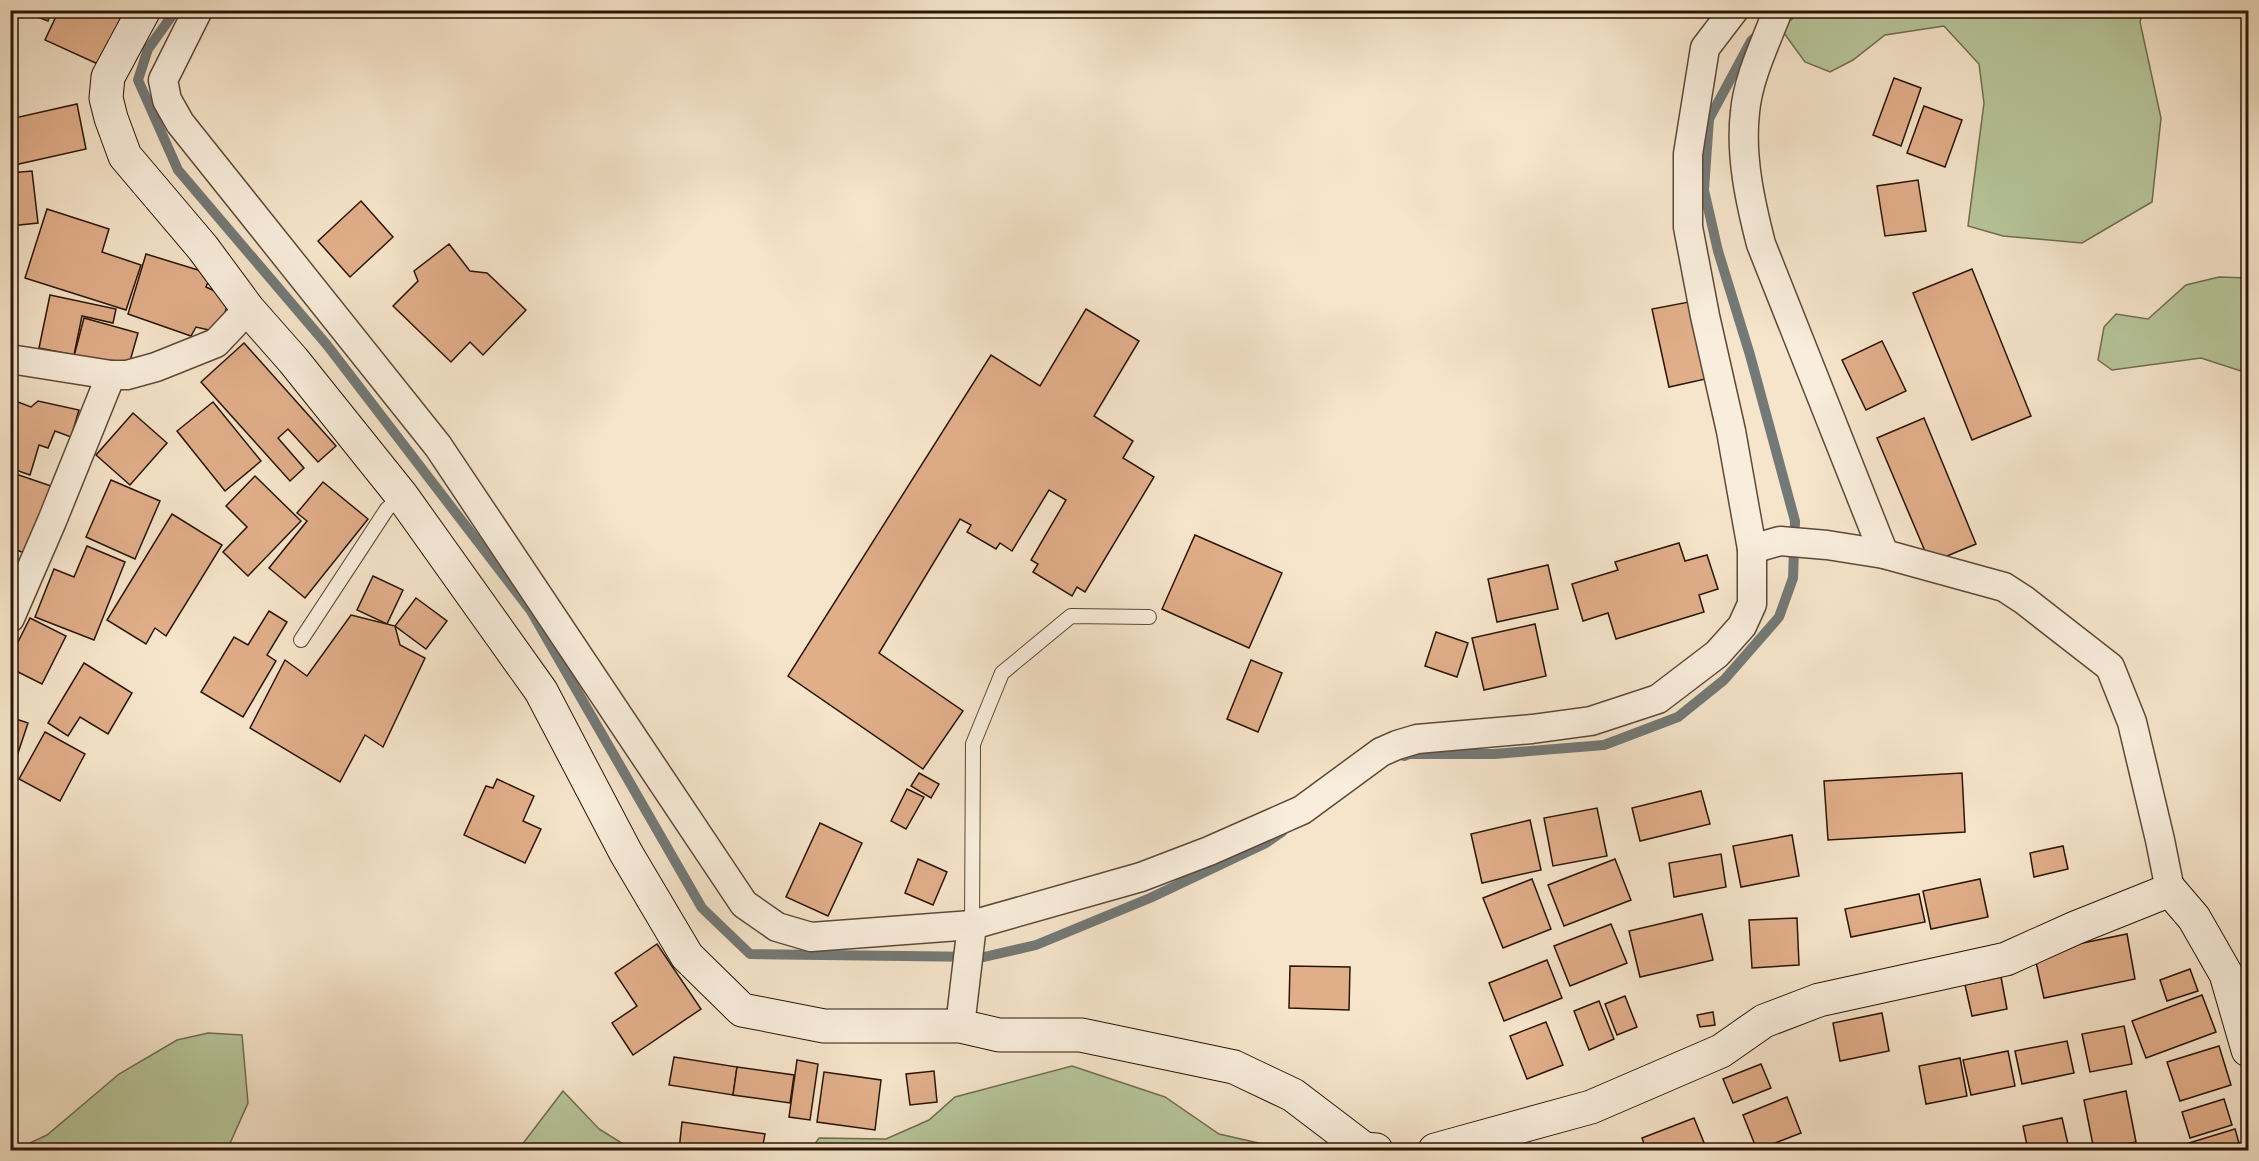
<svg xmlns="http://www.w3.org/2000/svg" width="2259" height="1161" font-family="'IM FELL French Canon',serif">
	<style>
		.green { fill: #b7c69b; stroke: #706e50; stroke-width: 1.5 }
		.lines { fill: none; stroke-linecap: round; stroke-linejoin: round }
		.stream { stroke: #737977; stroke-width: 10 }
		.building { fill: #e1ae8a; stroke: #2a1505; stroke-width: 1.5 }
		.lane-casing { stroke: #5d4936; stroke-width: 16 }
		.street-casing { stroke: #5d4936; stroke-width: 31 }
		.secondary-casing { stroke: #2a1505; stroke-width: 35 }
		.lane { stroke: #f9eedd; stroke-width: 14 }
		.street { stroke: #f9eedd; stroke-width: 28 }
		.secondary { stroke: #f9eedd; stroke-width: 33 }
	</style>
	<rect width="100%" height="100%" fill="#f6e5cb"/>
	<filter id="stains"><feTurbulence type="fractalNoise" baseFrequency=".00333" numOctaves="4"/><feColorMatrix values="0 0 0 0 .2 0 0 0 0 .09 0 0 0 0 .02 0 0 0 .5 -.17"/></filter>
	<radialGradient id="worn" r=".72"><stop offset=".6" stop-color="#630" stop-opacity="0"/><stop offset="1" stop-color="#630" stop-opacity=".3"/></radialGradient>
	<g class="green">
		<polygon points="1802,10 2143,11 2140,22 2161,118 2152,202 2082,243 2003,236 1968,226 1984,103 1979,64 1944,26 1885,35 1853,60 1830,72 1805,62 1781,29"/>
		<polygon points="2219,277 2248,278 2247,373 2201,358 2112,370 2098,360 2104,327 2116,314 2148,319 2186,285"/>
		<polygon points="208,1033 242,1035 248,1103 227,1150 15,1150 47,1135 119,1074 177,1040"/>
		<polygon points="1072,1066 1165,1097 1219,1134 1289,1150 811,1150 819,1138 886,1139 929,1120 955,1097"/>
		<polygon points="563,1091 599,1129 633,1150 518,1150"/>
	</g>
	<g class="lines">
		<g class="stream">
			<polyline points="176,10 148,49 138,80 178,170 327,345 531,611 702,908 750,954 984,957 1036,945 1150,898 1266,843 1282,832"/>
			<polyline points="1404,756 1409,754 1494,754 1604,745 1678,717 1724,680 1779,617 1793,578 1795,521 1750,355 1718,251 1704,190 1709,119 1751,41 1759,34"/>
		</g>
	</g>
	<g class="building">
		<polygon points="19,10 51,10 48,21"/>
		<polygon points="59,10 125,10 100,65 45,40"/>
		<polygon points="1894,78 1921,88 1901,146 1873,135"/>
		<polygon points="77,104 86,149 10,166 10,119"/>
		<polygon points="1924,106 1962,120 1945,167 1907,153"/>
		<polygon points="32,171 38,223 10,226 10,173"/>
		<polygon points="1918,180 1926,231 1885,236 1877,186"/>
		<polygon points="361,201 393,237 350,277 318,241"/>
		<polygon points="47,209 109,229 102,252 141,265 126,310 25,278"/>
		<polygon points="449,244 470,271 487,273 526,310 483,355 470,342 451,362 393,306 418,281 414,271"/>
		<polygon points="146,254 211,274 206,287 230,298 218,332 196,327 191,336 128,314"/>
		<polygon points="1972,269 2031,416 1972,440 1913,293"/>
		<polygon points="50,295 116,309 113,323 82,316 74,355 39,348"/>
		<polygon points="1694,301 1710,378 1669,387 1652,309"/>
		<polygon points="1086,309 1139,341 1094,416 1133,441 1123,458 1154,477 1085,592 1077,587 1072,596 1033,572 1038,564 1031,560 1066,500 1049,490 1012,551 1000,543 996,549 967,532 971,525 960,519 879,653 963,711 923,769 788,676 991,355 1040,386"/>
		<polygon points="84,318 138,333 126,375 73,360"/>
		<polygon points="1882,341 1906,391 1866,410 1842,360"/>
		<polygon points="244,343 336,446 318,462 288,429 278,438 304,468 290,481 201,382"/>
		<polygon points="10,399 31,407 38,401 79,410 71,437 55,431 48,448 39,445 30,475 10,468"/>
		<polygon points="213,402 261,461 225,491 177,431"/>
		<polygon points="133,413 167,443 130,485 96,455"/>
		<polygon points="1924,418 1976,544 1930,563 1877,438"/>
		<polygon points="10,472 54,487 31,555 10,548"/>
		<polygon points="255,476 301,521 248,576 223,552 247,527 226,506"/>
		<polygon points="111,480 160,501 135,559 86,537"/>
		<polygon points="323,482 368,519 305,598 269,568 307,521 297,513"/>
		<polygon points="172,514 222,545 166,636 155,628 146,644 107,620"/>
		<polygon points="1195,535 1282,573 1249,648 1162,609"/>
		<polygon points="1679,543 1685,561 1707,555 1718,589 1699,595 1704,612 1616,639 1608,613 1583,621 1572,584 1618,570 1615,562"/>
		<polygon points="87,546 125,562 94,640 35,617 54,569 74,577"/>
		<polygon points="1548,565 1558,609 1497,622 1488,579"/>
		<polygon points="373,576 403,590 387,624 357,610"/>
		<polygon points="416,598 447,621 426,649 395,626"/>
		<polygon points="269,611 287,622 267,655 276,661 243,717 201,692 234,637 248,645"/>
		<polygon points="351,615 395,626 400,645 425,658 383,747 365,735 340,782 250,728 285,660 307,676"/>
		<polygon points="30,618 66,636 42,684 10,668 10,658"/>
		<polygon points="1535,624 1546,676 1484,690 1472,638"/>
		<polygon points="1436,632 1468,643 1457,677 1425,666"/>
		<polygon points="1251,660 1282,673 1258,732 1227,719"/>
		<polygon points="84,663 132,693 108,734 80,717 68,736 48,723"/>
		<polygon points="10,717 28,723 13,768 10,767"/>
		<polygon points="45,732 85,754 60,801 19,779"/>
		<polygon points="919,773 939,784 931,798 911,786"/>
		<polygon points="1962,773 1965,832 1828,840 1824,781"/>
		<polygon points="497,779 534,796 523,821 541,829 525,863 464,835 486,786 493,788"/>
		<polygon points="907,789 924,797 906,829 891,821"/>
		<polygon points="1701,791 1710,824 1640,841 1632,808"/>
		<polygon points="1597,808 1607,856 1553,866 1544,818"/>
		<polygon points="1530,820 1541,870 1482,883 1471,834"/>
		<polygon points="820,823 862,843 828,916 786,897"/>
		<polygon points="1792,835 1799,876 1741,887 1733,846"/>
		<polygon points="2063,846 2068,869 2034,877 2030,853"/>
		<polygon points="1721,854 1726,887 1674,897 1669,863"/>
		<polygon points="918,859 947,872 933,905 905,893"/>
		<polygon points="1615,859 1631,900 1564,926 1548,885"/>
		<polygon points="1532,879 1551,929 1503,948 1483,898"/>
		<polygon points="1980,879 1988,917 1931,929 1923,891"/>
		<polygon points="1919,894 1925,922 1851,937 1845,909"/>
		<polygon points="1702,914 1713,960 1640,977 1629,931"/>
		<polygon points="1797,918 1799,965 1752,968 1749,920"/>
		<polygon points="1611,924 1627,963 1570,986 1554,946"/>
		<polygon points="2127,934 2135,979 2044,998 2034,953"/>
		<polygon points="657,944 701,1009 633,1055 612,1023 637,1006 615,973"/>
		<polygon points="1547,960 1562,998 1504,1021 1489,983"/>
		<polygon points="1290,966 1350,967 1349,1010 1289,1008"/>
		<polygon points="2190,969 2198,991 2167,1001 2160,980"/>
		<polygon points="2001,977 2007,1009 1972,1016 1965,985"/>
		<polygon points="2202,995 2216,1032 2146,1058 2132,1021"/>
		<polygon points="1625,996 1637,1027 1617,1035 1605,1004"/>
		<polygon points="1599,1001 1614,1039 1589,1050 1574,1011"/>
		<polygon points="1713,1012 1715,1025 1700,1027 1697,1015"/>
		<polygon points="1882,1013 1889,1051 1840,1061 1833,1023"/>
		<polygon points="1546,1022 1563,1065 1527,1079 1510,1036"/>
		<polygon points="2124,1026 2132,1064 2090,1072 2082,1034"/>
		<polygon points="2067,1041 2074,1073 2022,1084 2015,1051"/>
		<polygon points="2219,1046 2231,1085 2180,1101 2167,1062"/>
		<polygon points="2008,1051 2015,1086 1971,1095 1963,1060"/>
		<polygon points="674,1057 737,1067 733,1095 669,1085"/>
		<polygon points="1960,1058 1967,1096 1926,1104 1919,1066"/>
		<polygon points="797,1060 818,1064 810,1120 789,1117"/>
		<polygon points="1761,1064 1771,1088 1733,1103 1723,1079"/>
		<polygon points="737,1067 794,1075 790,1103 733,1095"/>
		<polygon points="934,1071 937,1102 910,1105 906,1074"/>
		<polygon points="824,1072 881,1080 875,1130 817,1122"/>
		<polygon points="2126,1091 2136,1142 2094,1150 2084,1100"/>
		<polygon points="1787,1097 1801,1133 1757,1150 1743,1115"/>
		<polygon points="2224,1099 2232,1125 2190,1138 2182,1112"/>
		<polygon points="1694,1118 1707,1150 1646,1150 1642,1138"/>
		<polygon points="2062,1118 2068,1144 2028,1150 2023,1126"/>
		<polygon points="682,1122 765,1134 762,1150 679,1150"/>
		<polygon points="2235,1129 2241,1150 2169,1150 2169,1149"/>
	</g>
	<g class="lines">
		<defs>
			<g id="lane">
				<polyline points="301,640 387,509 402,496"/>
				<polyline points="972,925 973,744 1002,673 1071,616 1149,617"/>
			</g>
			<g id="street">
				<polyline points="198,10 163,80 167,100 180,123 438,446 744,904 777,927 811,937 972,925"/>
				<path d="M1778,10C1766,42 1748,78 1745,112C1740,156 1750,201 1761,244L1884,554"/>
				<polyline points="10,359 111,375 127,375 156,367 216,343 248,309"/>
				<polyline points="1752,549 1780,541 1827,545 1884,554 2004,587 2024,600 2110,667 2132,722 2160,840 2170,890"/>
				<polyline points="10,618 52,521 111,375"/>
				<polyline points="960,1026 972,925 1141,877 1209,851 1302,810 1381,752 1397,745 1417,739 1532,729 1591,721 1658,699 1717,654 1742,626 1752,604 1752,549 1731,431 1705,316 1688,227 1688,154 1705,48 1734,10"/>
			</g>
			<g id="secondary">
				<polyline points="144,10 108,77 106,98 111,118 125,156 203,248 248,309 293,360 402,496 541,691 626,853 687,956 742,1010 824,1026 960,1026 999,1035 1081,1035 1234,1067 1293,1095 1364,1149 1376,1150"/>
				<polyline points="1435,1150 1591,1107 1721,1051 1764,1021 1819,1000 2006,959 2075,928 2170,890 2194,918 2226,974 2248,1050"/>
			</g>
		</defs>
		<use href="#lane" class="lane-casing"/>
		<use href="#street" class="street-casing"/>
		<use href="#secondary" class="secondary-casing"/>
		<use href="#lane" class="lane"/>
		<use href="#street" class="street"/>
		<use href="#secondary" class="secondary"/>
	</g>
	<rect width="2259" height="1161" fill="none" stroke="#f6e5cb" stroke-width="36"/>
	<rect x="12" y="12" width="2235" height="1137" fill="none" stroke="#2a1505" stroke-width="3"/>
	<rect x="18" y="18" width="2223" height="1125" fill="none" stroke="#2a1505" stroke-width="1.5"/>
	<rect width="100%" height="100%" filter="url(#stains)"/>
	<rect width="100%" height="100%" fill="url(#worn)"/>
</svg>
